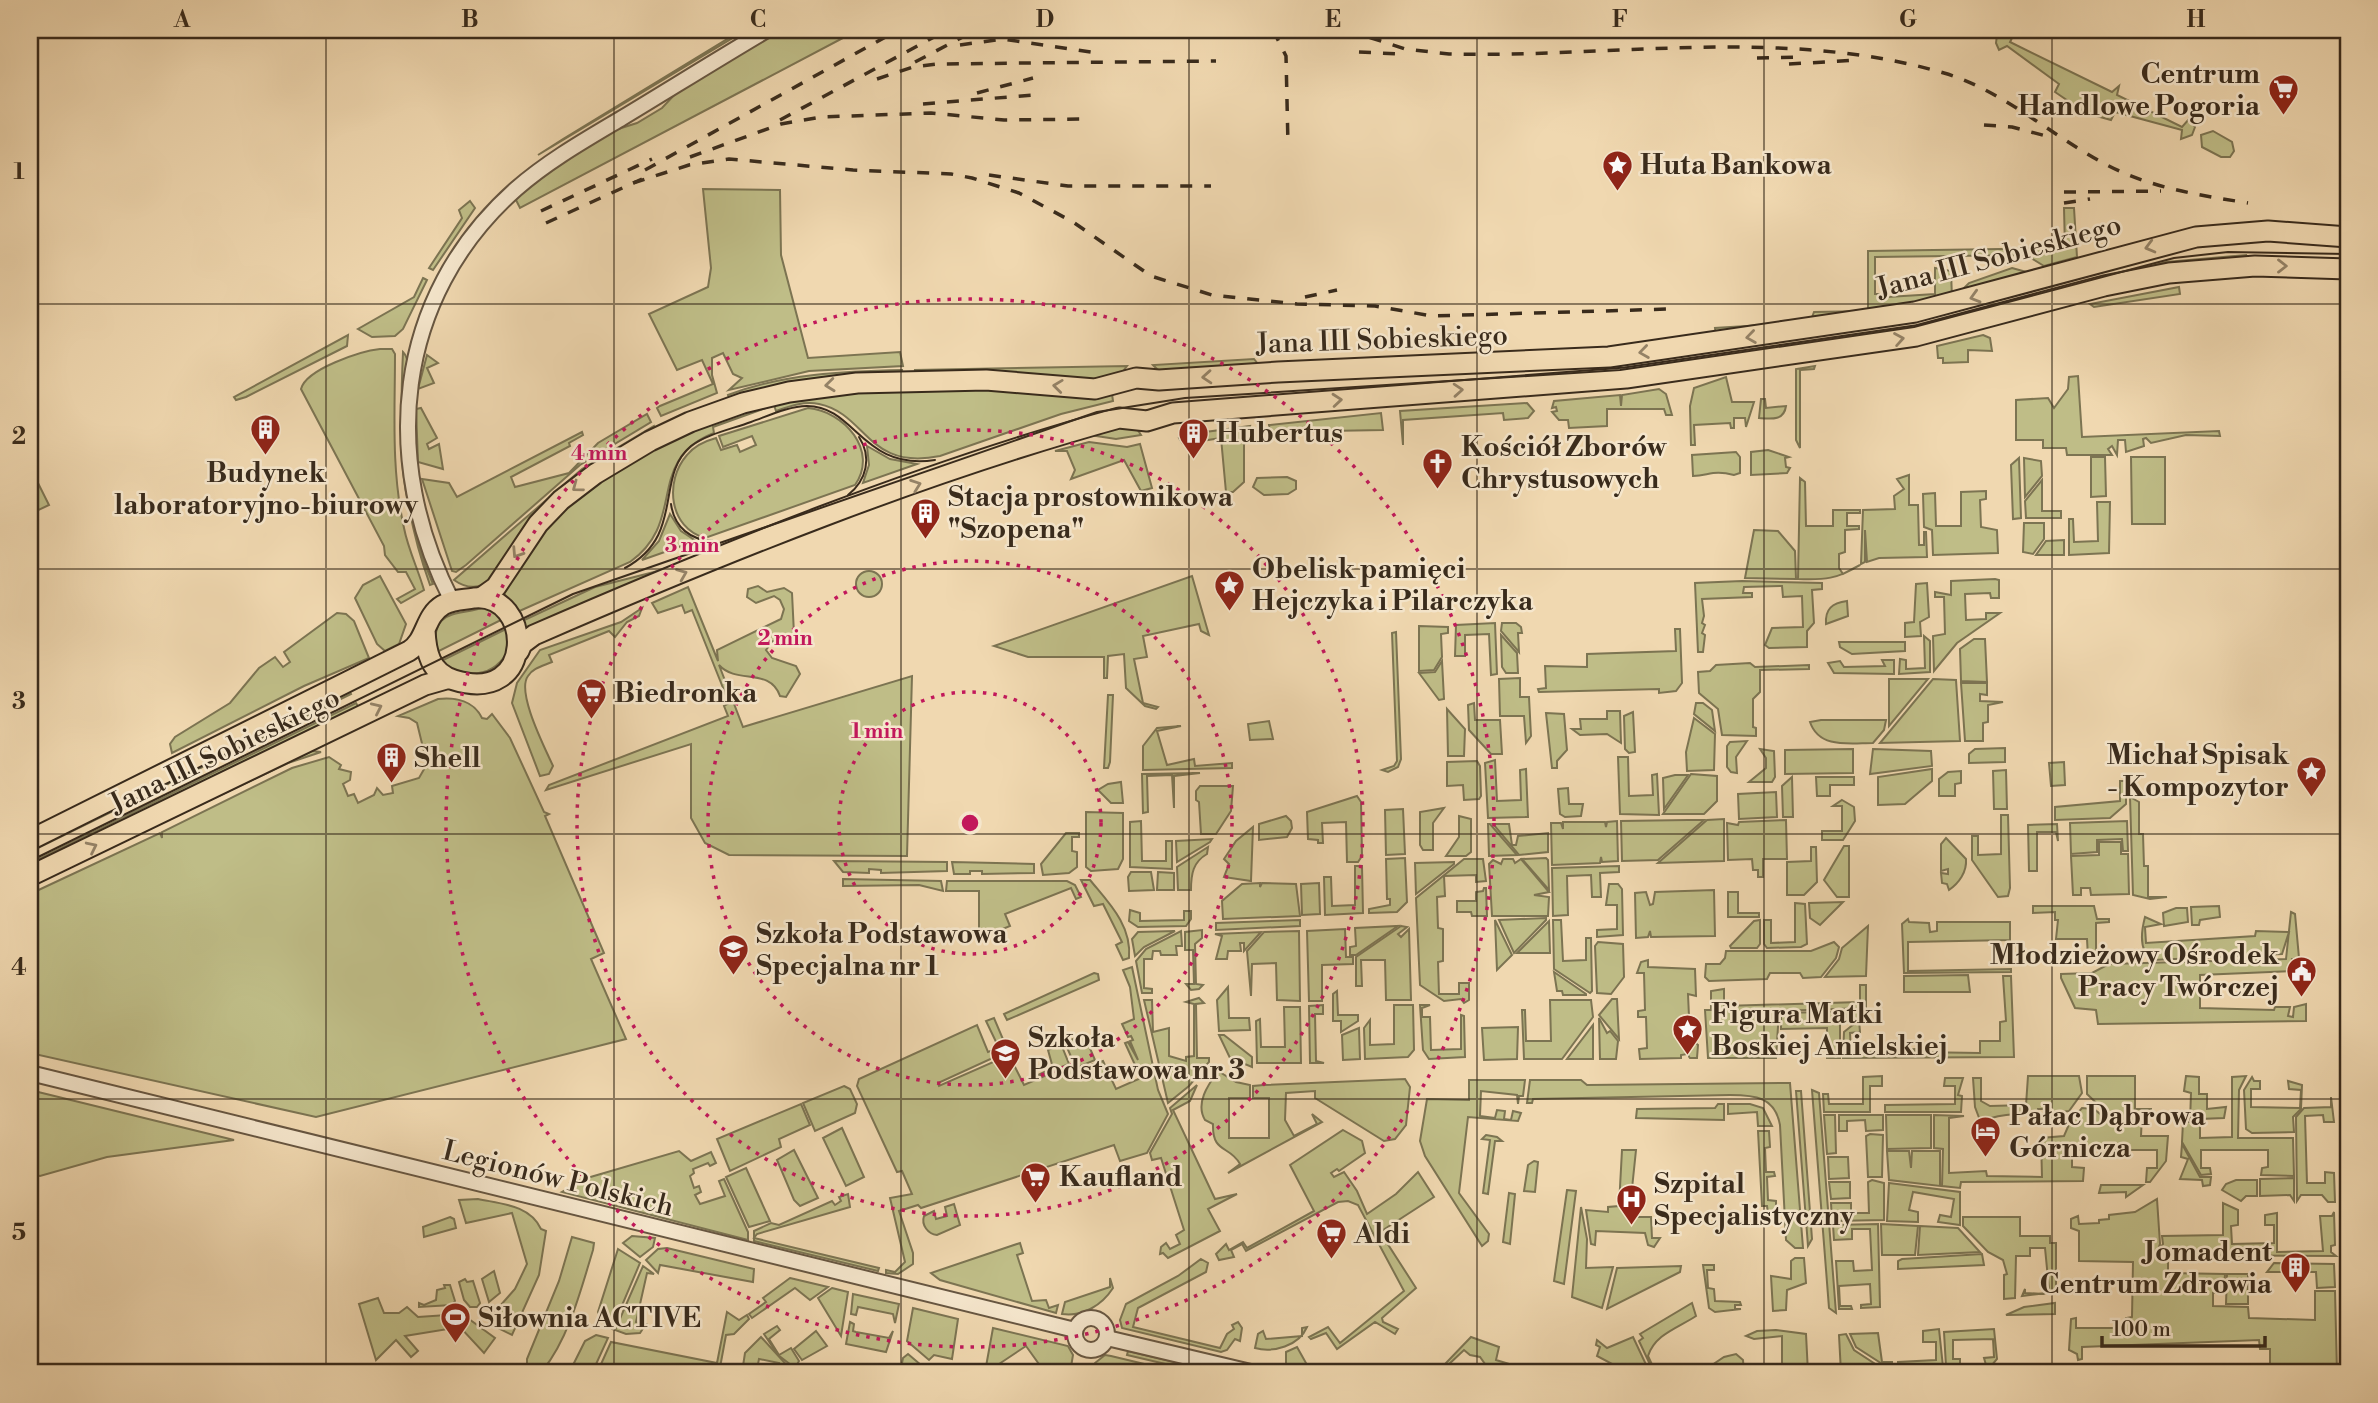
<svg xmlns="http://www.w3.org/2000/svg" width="2378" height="1403" font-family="'Libre Bodoni',serif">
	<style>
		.green { fill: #bfbd87; stroke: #7c7452; stroke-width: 2 }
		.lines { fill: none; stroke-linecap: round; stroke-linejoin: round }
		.minor-casing { stroke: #675641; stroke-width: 18 }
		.major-casing { stroke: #392b1c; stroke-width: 23 }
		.minor { stroke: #f5e6cc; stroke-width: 14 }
		.major { stroke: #f0d8b0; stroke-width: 19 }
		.tram { stroke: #392b1c; stroke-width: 2 }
		.rail { stroke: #392b1c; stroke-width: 3.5; stroke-dasharray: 12 12; stroke-linecap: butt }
		.oneway { stroke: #948266 }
		.grid { fill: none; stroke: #392b1c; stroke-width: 2; stroke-opacity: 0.55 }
		.ring { fill: none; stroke: #c2185b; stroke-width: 3.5; stroke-dasharray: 3.5 7 }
		.labels { text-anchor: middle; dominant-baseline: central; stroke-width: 5; stroke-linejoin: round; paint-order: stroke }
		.poi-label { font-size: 28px; font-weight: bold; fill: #392b1c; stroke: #f5e6cc; text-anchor: start }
		.street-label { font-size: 28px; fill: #392b1c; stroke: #f5e6cc }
		.centre { fill: #c2185b; stroke: #f5e6cc; stroke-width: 3.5 }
		.ring-label { font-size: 21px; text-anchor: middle; font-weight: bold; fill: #c2185b; stroke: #f5e6cc; stroke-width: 5; stroke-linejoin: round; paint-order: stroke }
		.neatline { fill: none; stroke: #392b1c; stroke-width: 2.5 }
		.grid-label { font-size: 23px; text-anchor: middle; font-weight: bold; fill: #392b1c }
	</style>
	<rect width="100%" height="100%" fill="#f0d8b0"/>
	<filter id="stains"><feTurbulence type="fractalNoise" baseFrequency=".00286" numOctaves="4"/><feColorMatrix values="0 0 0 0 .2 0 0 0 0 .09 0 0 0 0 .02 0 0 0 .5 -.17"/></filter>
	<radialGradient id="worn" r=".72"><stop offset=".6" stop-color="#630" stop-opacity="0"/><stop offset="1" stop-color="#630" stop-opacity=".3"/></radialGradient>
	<g class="green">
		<polygon points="742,30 746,30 538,155 563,139"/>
		<polygon points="778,30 858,30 520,208 515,198 565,160 615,130 637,123 662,108 678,91"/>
		<polygon points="2011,30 2014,34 2010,42 2112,92 2119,86 2117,95 2182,127 2189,119 2195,127 2192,135 2181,139 2182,130 2115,112 2111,120 2086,113 2055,92 2059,84 2007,46 1999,50 1996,43 1997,35 2004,30"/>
		<polygon points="2213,131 2232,142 2234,151 2230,157 2221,157 2202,147 2201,135"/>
		<polygon points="703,189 780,190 781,255 808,358 900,352 903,366 809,371 729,390 742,378 733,374 723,353 712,358 712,375 717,393 661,416 657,408 660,406 713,384 702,360 677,370 649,314 708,287 711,268"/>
		<polygon points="470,201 475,208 433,270 429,268 462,218 459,210"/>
		<polygon points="2064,208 2074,208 2077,257 2044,266 2026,255 1875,257 1875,294 1887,294 1888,297 1935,294 1935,268 1951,271 1952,298 1892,310 1716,336 1715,328 1781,324 1781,321 1811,320 1814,312 1868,311 1868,251 2065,248"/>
		<polygon points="2246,255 2246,261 2051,293 2166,262"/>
		<polygon points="2012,268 2030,273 1962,290 1969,283"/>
		<polygon points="423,278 427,280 403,329 395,336 372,337 358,329 414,297"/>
		<polygon points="2179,287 2180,294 2094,307 2090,304"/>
		<polygon points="348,335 347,346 246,397 236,400 234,397"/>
		<polygon points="1983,335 1990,338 1992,351 1968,350 1968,362 1943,363 1943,358 1938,358 1937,346"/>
		<path d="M380,349H392L395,354C395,413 391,469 404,528C408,549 418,569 424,590L401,603L397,599L415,589L406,572H398L385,555L384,546L301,389C306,369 361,351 380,349Z"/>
		<path d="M403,352C415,364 402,398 401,415C399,473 410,531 433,584L430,585C400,501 399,439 403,352Z"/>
		<polygon points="427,355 438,363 427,368 434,383 418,389"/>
		<polygon points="1254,359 1258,364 1160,372 1153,365"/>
		<polygon points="1127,366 1121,374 1104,382 914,370"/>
		<polygon points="1815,366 1814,369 1800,370 1800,448 1796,440 1796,369"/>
		<path d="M903,370L730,401L728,395C782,374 845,371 903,370Z"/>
		<polygon points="2078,376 2082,437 2219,431 2220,436 2186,435 2151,443 2146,438 2143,439 2144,446 2126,452 2125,440 2118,440 2117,455 2112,446 2108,449 2112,455 2067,455 2066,448 2043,448 2043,440 2016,440 2016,400 2048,398 2054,408 2068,389 2069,377"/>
		<polygon points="1726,377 1732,402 1754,402 1746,427 1745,418 1734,418 1734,428 1731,428 1730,423 1694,425 1695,445 1691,445 1690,406 1694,388"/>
		<path d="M998,386L1112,394L1113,401L1061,414L940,456C867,471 867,414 819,404C804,401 790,406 776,411L774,405L713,427L714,433C644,461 688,521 630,562L515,613L499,597L547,522L617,467L729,414L827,392Z"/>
		<polygon points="1659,389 1666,394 1672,415 1666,415 1664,409 1607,409 1607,426 1569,428 1568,420 1559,420 1552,412 1557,411 1556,407 1552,408 1554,401 1620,395 1621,406 1622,395"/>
		<path d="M1761,399H1765L1766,408L1786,406C1784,421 1771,419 1759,418Z"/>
		<polygon points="1527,403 1534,411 1528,418 1504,420 1503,413 1403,420 1403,445 1400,411"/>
		<polygon points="421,408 437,438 427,444 429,449 439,444 443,469 418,462 416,409"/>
		<path d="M808,408C844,411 879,451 855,485L705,538C669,528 664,481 687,455C695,445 705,441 716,438L721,450L737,445L740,452L756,445L752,436L723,447L719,436Z"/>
		<polygon points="1114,411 525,633 520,622 595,587 658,571 1058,426"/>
		<polygon points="1381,413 1383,430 1270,432 1269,425"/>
		<polygon points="647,414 651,422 580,465 466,565 456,572 452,571 422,479 449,483 457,497 582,432 583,435 569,443 570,446 511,477 515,487 569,473 598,443"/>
		<polygon points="1116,425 1137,429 1141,435 1116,439 1090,435"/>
		<path d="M654,426L656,431L616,453L493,580C479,588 468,590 454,580L582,469Z"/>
		<polygon points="1250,426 1244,445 1244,482 1233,492 1226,492 1221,438 1183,444 1179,438 1183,435"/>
		<polygon points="1089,442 1127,447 1140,444 1152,488 1141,491 1124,460 1071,479 1075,470 1067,451 1055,451"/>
		<polygon points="867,446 890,459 917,464 863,483 869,465"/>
		<polygon points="1768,450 1789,457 1785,458 1786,467 1790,468 1787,473 1751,475 1751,452"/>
		<path d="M1736,452L1740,457V473L1734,475C1714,470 1710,475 1693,476L1692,455Z"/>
		<polygon points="2091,457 2105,457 2106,496 2091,497"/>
		<polygon points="2131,457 2165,457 2165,524 2132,524"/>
		<polygon points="2019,458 2021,518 2013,519 2011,465"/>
		<polygon points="2024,458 2041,461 2042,476 2025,497"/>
		<polygon points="30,467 49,505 30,514"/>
		<polygon points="1909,475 1909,505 1918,505 1919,545 1924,545 1924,532 1926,532 1927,557 1879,558 1867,562 1865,530 1865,562 1861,564 1863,510 1895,509 1894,496 1904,489 1897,479"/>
		<polygon points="1287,477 1296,481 1296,489 1288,494 1264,495 1253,487 1257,478"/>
		<path d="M1800,478L1805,482L1806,526H1833V510H1860V513H1847V526H1859V529L1845,530V552L1839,554V568L1843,574L1860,565C1838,579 1824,580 1798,579Z"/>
		<polygon points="2042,480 2042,511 2061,511 2061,518 2026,518 2025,501"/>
		<polygon points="1986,491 1986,499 1980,500 1981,527 1997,530 1998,553 1933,555 1932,530 1924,527 1923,494 1935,493 1936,526 1961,526 1961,492"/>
		<polygon points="2097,502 2110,502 2109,553 2069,555 2069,519 2073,519 2074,542 2098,541"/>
		<polygon points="670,514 681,531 696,541 642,560 659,541"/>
		<polygon points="2024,523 2044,523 2044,539 2033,554 2023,552"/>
		<polygon points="1754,530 1778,531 1795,551 1796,579 1745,578"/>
		<polygon points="2064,540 2064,555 2036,555 2046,541"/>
		<circle cx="869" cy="584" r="13"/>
		<polygon points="380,576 406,624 399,644 385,651 377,644 355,598 363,585"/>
		<polygon points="1192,576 1209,635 1201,631 1199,624 1143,636 1147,657 1134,659 1143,703 1158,707 1156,709 1145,706 1126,688 1124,654 1108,656 1107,678 1104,678 1104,657 1028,657 994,646"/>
		<polygon points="1995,579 1999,580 1999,598 1991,598 1990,593 1965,594 1966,620 1986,619 1986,613 2000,613 1957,643 1934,671 1933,636 1945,634 1944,597 1935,597 1935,592 1951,595 1951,581"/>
		<polygon points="1742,581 1822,583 1822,589 1812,590 1814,623 1807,631 1807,647 1769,648 1765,645 1772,628 1803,627 1802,596 1783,597 1782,586 1744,587 1743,593 1752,593 1752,597 1702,599 1704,616 1702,623 1705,625 1702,633 1705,635 1703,652 1698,652 1695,583"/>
		<polygon points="1927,583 1929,617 1920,622 1921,636 1905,637 1905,623 1914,622 1916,584"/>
		<path d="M758,586L767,592L784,588L792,593L794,634L773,641L766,650L772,658L796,666L800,674L786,697L780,696C770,667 737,685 719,665L743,727L912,676L907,856L729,855L705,843L691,818V744L546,790L549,785L728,716L724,706L729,703L692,610L685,613L682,605L658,613L652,603L688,587L718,661L717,650L781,619L784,609L780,600L774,596L756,603L747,597L748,589Z"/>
		<path d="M1847,601L1848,616L1826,624C1825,609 1832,603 1847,601Z"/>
		<path d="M488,606L503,619L435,653C432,605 456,618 488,606Z"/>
		<path d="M642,608L639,616L627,622L615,637L609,631L549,655L552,662C543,666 533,668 528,676C516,692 545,748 553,766L549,774L540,776L512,703L517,683L540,650L621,622Z"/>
		<polygon points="337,613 346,614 354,621 369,658 304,686 172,753 170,744 175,737 230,703 259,668 275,657 283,667 290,662 284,652"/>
		<polygon points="1495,623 1497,674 1491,675 1489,634 1465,635 1465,656 1455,656 1456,625"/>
		<polygon points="1502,623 1516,623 1521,627 1522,633 1518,633 1519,652 1501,631"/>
		<polygon points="1419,626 1448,627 1448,633 1441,634 1442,657 1434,670 1419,671"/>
		<path d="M508,628L507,653C495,672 479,677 459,671C450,668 445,670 439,662Z"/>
		<polygon points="1675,629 1680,629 1682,683 1676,691 1659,693 1659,689 1539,692 1538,689 1546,688 1545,666 1587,667 1587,654 1676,651"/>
		<polygon points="1396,632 1401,759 1398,767 1388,772 1382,770 1394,766 1397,761 1392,633"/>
		<polygon points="1501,635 1517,653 1518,673 1506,673 1502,667"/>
		<polygon points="1924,636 1930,641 1930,672 1899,674 1900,659 1906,660 1906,669 1925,668"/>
		<polygon points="1974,639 1985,639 1987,682 1961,681 1960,649"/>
		<polygon points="1839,642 1905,642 1905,651 1852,654 1840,647"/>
		<polygon points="1882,660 1894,660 1894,674 1834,673 1828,663 1840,661 1844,667 1885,666"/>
		<polygon points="1442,661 1444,699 1439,700 1419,673 1435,672"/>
		<polygon points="1750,663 1755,667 1809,665 1809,669 1760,670 1760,692 1753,699 1753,727 1756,728 1756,736 1722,735 1718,709 1699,693 1698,672 1710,671 1716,665"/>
		<polygon points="1520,678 1520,697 1529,697 1531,736 1526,743 1524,716 1500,716 1499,679"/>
		<polygon points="1889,679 1928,679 1889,726"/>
		<polygon points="1933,679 1956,680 1960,741 1880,743"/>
		<polygon points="1961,683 1987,683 1987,695 1980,694 1980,701 2003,702 1988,705 1988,722 1983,723 1983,741 1965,741"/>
		<polygon points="349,690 351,694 30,852 30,846"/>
		<polygon points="1108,695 1113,695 1110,762 1108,768 1104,768"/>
		<path d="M438,699C456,697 474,701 482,718L487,719L492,714L510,738L544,812L549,814L545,816L604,953L591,959L626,1039L316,1117L30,1053V894L160,833L162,838V832L292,768L329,757L341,765L339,769L351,772L350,780L343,784L348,796L354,794L358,803L374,795L377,788L383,795L393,793L392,786L419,778L427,764L417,723L409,718L398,716Z"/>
		<polygon points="356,703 359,708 30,869 30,863"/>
		<polygon points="1474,703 1475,720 1500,720 1502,754 1491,754 1469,730 1468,705"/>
		<polygon points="1696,703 1703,703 1712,710 1715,731 1694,714"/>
		<polygon points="1447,709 1465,729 1464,756 1448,756"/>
		<polygon points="1607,711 1620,711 1621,743 1607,734 1580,735 1572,729 1581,729 1580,719 1607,719"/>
		<polygon points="1633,712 1635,752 1629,753 1625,749 1624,716"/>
		<polygon points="1546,713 1564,714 1567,750 1557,761 1557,768 1552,768"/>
		<polygon points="1694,718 1715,734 1714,770 1687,771 1686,752"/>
		<path d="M1821,720H1886L1884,730L1873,743C1850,743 1819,749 1810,722Z"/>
		<polygon points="1269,721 1273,739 1250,740 1248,724"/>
		<polygon points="1181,726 1157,731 1167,765 1194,759 1195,766 1232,763 1232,768 1143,770 1143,746 1157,728"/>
		<polygon points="1747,741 1736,757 1737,773 1731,772 1727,767 1727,746 1730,742"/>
		<polygon points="2005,748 2005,762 1969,763 1969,754 1975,749"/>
		<polygon points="1760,749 1774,751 1775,777 1772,782 1749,782 1766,768 1766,758"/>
		<polygon points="1853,749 1853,773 1785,774 1785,750"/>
		<polygon points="1873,749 1931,751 1932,766 1870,774"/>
		<polygon points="312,751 321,752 288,763 30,886 30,881"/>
		<polygon points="1618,757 1628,757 1629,796 1653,795 1652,775 1657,774 1659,815 1620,814"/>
		<polygon points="1495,760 1497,801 1521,800 1520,770 1526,769 1528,817 1488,818 1485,763"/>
		<polygon points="1477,761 1480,766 1481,796 1479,799 1464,800 1463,785 1447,786 1447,762"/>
		<polygon points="2064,762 2065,785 2051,786 2049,763"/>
		<polygon points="1932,769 1932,781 1905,804 1878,805 1878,777"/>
		<polygon points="2006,770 2007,809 1994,809 1993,771"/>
		<polygon points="1961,771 1961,783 1955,784 1955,796 1939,796 1939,779 1948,772"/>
		<polygon points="1200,773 1174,776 1174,808 1172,775 1147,776 1148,812 1143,813 1142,774"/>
		<polygon points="1691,774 1717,776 1717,801 1704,814 1663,814"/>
		<polygon points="1675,775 1688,775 1664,809 1663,778"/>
		<polygon points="1792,777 1793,817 1783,817 1782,786"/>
		<polygon points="1816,777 1854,777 1854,785 1830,785 1830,796 1817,796"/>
		<polygon points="2120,781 2126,781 2126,804 2110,818 2055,820 2055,807 2120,801"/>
		<polygon points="1121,782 1123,803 1111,803 1098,790 1108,784"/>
		<polygon points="1200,786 1233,786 1231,811 1216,834 1201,834 1199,802 1196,800 1196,791"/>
		<polygon points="1568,788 1569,804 1583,804 1581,816 1565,817 1560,814 1558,789"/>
		<polygon points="1776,792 1777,817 1739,819 1738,794"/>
		<polygon points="1357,796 1361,802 1362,856 1358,862 1347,862 1346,822 1322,823 1323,843 1318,843 1318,840 1308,839 1307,812"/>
		<polygon points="2130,797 2139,802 2139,834 2143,834 2144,866 2148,866 2148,897 2167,897 2150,899 2133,895"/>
		<polygon points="1842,800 1854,807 1855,821 1843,840 1822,840 1822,831 1842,831 1842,806 1833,806"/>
		<polygon points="1444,808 1433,823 1433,850 1423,850 1420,845 1420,812"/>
		<polygon points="1403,809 1405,854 1386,855 1385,810"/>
		<polygon points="1086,812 1123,813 1123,859 1118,869 1091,871 1086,867"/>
		<polygon points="2001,815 2008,815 2010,888 2008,896 1998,897 1972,860 1972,836 1978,836 1978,855 2001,854"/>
		<polygon points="1286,816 1291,821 1292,828 1287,837 1259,840 1259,824"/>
		<polygon points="1459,816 1471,819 1471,852 1466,856 1446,856 1459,837"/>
		<polygon points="1724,819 1724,861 1658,863 1707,820"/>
		<polygon points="1688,820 1704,820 1658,860 1622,861 1621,821"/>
		<polygon points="1786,820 1787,859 1763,859 1763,877 1758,877 1758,870 1753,870 1752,859 1728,860 1727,823 1738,825 1739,822"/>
		<polygon points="1141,821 1142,861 1166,861 1166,841 1172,841 1172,869 1130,867 1130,822"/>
		<polygon points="1617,821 1618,861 1602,862 1601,857 1600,863 1552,865 1551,823 1561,823 1563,829 1563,822 1605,822 1606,827 1607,822"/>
		<polygon points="2127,821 2128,851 2123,851 2122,839 2097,840 2097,852 2071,854 2070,823"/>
		<polygon points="1488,824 1490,824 1517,855 1489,856"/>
		<polygon points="1493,824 1509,824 1512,845 1516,845 1518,836 1548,833 1548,852 1519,855"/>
		<polygon points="2057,824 2058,841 2056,832 2037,832 2037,871 2029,871 2028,825"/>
		<polygon points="1253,827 1251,881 1224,877 1229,864 1224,859 1236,841"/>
		<polygon points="1066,833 1079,833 1079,837 1072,837 1072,851 1077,852 1077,867 1069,873 1043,875 1041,864"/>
		<path d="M1946,838L1966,859C1967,872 1959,883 1949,890L1947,884L1942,883L1941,873L1948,874V869L1941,871V844Z"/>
		<polygon points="1212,839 1210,842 1177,862 1176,841"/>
		<polygon points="2099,842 2121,842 2121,854 2128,854 2129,894 2091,895 2090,888 2081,888 2081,895 2073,895 2071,856 2099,855"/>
		<polygon points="1844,846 1849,846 1849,897 1837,897 1824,880"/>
		<path d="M1208,847L1207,854C1193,862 1191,874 1191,890H1178L1177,867Z"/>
		<polygon points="1811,847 1816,847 1817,882 1804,895 1787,895 1787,862 1811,861"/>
		<polygon points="1405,858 1407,902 1397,912 1369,913 1369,909 1390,905 1390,899 1387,899 1386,859"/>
		<polygon points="1546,858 1548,860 1549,890 1522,859"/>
		<polygon points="1464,859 1483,859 1486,881 1476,882 1476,875 1444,876 1445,896 1437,897 1438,928 1443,929 1443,961 1438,962 1439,994 1459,994 1459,983 1469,983 1469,1000 1464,1003 1461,999 1444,1001 1420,985 1416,898"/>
		<polygon points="1503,859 1513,859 1515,863 1521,859 1549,892 1534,895 1549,897 1548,916 1492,916 1489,864 1493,860 1501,864"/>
		<polygon points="834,861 947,862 947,871 881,873 881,870 869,869 869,873 843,872"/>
		<polygon points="952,862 1034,864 1034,873 982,874 982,871 970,871 970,874 954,874"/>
		<polygon points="1454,862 1454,864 1416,894 1415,863"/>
		<polygon points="1355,866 1362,866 1363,913 1325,915 1324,877 1331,877 1332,906 1355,905"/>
		<polygon points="1619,866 1619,872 1600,873 1601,897 1592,897 1591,875 1567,876 1568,915 1553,916 1552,868"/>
		<polygon points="1131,872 1151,872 1154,890 1129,891 1128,877"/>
		<polygon points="1158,872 1174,873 1174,890 1157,890"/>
		<polygon points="843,879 941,881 943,891 919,885 843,886"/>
		<path d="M1081,880H1090C1108,902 1132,925 1129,958L1123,960L1116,945L1122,942L1103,904L1094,906Z"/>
		<polygon points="947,881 1067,881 1075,885 1081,897 1076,899 1071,888 1005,914 1010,926 979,939 979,891 946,891"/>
		<polygon points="1260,883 1260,887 1262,883 1296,884 1300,916 1223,919 1222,901 1242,884"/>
		<polygon points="1319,883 1320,914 1302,915 1301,884"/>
		<polygon points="1609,884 1618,884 1622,889 1623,935 1597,937 1597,930 1617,929 1617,905 1606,905"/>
		<polygon points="1484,888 1486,888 1487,916 1472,916 1471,912 1457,912 1457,901 1476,901 1476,892 1483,891"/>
		<polygon points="1714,890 1715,936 1651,937 1650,931 1648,937 1636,938 1635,893 1646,892 1650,905 1653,904 1655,892"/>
		<polygon points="1728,892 1738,892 1738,913 1759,913 1759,917 1728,917"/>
		<polygon points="1843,902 1820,925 1810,918 1809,903"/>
		<polygon points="1795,903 1805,904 1807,944 1801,947 1767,948 1764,944 1764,920 1771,920 1771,943 1795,942"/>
		<polygon points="2033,906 2094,906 2097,919 2109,919 2109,922 2096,923 2096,956 2088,957 2087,939 2056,939 2058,920 2055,920 2055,912 2033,913"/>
		<polygon points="2219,906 2220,917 2200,920 2199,925 2192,925 2191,907"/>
		<polygon points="2176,908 2187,908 2188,922 2164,926 2163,913"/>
		<polygon points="1130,910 1140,913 1140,921 1184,920 1184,911 1191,911 1191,919 1186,926 1138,927 1129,921"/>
		<polygon points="2291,912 2295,914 2299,958 2292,959 2293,971 2200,975 2200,1008 2274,1010 2275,1007 2290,1007 2288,1016 2293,1017 2294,1007 2306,1004 2306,1021 2098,1024 2096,1010 2075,1008 2061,978 2061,974 2092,973 2109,964 2286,959"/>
		<path d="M2145,917L2161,924L2145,927L2146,943L2255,936L2256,931L2289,932L2282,954L2153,960C2139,952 2141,932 2145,917Z"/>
		<polygon points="1546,918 1546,920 1514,953 1499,920"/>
		<polygon points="1908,919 1909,922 1929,923 1930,932 1937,931 1937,922 2010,922 2010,940 1908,942 1908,971 2011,969 2011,972 1904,973 1902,924"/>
		<polygon points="1300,920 1300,926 1216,930 1216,923"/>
		<polygon points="1495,920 1512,955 1497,970"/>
		<polygon points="1553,920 1561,920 1563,961 1586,960 1586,938 1591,938 1592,991 1590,993 1554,969"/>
		<polygon points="1760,920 1760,944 1757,948 1731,948 1730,946 1754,921"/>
		<polygon points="1549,921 1550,953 1517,953"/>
		<polygon points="1398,926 1356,955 1350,955 1350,947 1356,946 1355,928"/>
		<polygon points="1401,926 1407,927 1398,934 1401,937 1409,929 1411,1000 1386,1000 1385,960 1361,960 1362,986 1356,986 1356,957"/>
		<polygon points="1868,926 1866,976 1825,977 1839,959 1842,948"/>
		<polygon points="1345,929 1346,957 1353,957 1353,964 1322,965 1322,1001 1309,1001 1307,931"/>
		<polygon points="1202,930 1202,938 1195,944 1196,984 1203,985 1199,989 1191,990 1186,984 1194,984 1193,950 1185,950 1185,932"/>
		<polygon points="1175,931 1144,947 1135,956 1132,939 1138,932"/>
		<polygon points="1181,931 1182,946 1176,946 1177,955 1161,955 1160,951 1153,951 1152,959 1144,959 1144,988 1152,989 1152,993 1142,993 1136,961 1146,949"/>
		<polygon points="1299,931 1300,1001 1277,1000 1276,963 1252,964 1251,996 1247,951 1264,932"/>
		<polygon points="1261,932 1244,951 1244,943 1240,943 1241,951 1228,951 1227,959 1216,959 1222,936 1215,934"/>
		<polygon points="1598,942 1623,944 1624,977 1611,994 1597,993 1595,946"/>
		<polygon points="1834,942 1839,947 1836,958 1821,977 1803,978 1800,973 1770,973 1767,979 1709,981 1705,977 1706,964 1720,964 1725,958 1726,951 1811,951"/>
		<polygon points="1648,960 1648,967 1695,969 1696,996 1688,994 1690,1039 1698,1045 1697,1058 1690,1058 1687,1054 1681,1055 1681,1058 1640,1059 1639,1049 1647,1048 1646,1017 1638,1017 1638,1011 1645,1010 1644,973 1637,973 1641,962"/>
		<polygon points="1132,967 1158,1090 1168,1114 1147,1153 1120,1161 1114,1145 921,1208 918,1205 899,1211 913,1253 913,1264 898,1274 886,1273 886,1270 895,1272 905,1262 890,1198 912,1194 902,1171 897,1172 857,1086 859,1079 977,1025 988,1052 999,1048 986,1021 994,1018 1008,1051 938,1083 939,1086 1009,1055 1024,1085 1070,1065 1072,1071 1103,1061 1116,1089 1141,1078 1125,1043 1128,1042 1138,1060 1130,1041 1133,1040 1131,1036 1128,1037 1122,1024 1134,1019 1130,987 1123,970"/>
		<polygon points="1554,972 1586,994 1586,995 1563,995 1562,991 1557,991"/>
		<polygon points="1094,973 1098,974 1099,980 1007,1020 1004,1014"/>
		<polygon points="1968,975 1970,992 1904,992 1904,976"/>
		<polygon points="2003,976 2011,976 2014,1057 1843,1058 1844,1032 1859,1020 1860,1032 1850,1033 1851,1053 1915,1049 1915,1052 1980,1053 1980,1041 2000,1041 2000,1022 2006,1021"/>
		<polygon points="1860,985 1866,985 1866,1008 1779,1011 1776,1058 1708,1058 1705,1010 1711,1010 1711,991 1724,989 1724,1006 1860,1002"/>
		<polygon points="1228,987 1229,1018 1249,1018 1250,1030 1219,1031 1217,1000"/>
		<polygon points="1337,991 1338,1015 1358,1015 1358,1021 1341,1032 1341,1021 1333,1021 1333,994"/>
		<polygon points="1199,998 1204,1003 1196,1004 1197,1058 1209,1058 1209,1062 1189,1086 1168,1103 1144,1000 1152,1000 1153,1032 1169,1028 1169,1056 1186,1061 1186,1057 1194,1056 1194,1004 1186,1002"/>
		<polygon points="1612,999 1617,999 1619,1039 1599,1015"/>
		<polygon points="1550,1000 1591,1000 1593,1017 1562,1059 1524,1059 1522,1010 1525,1010 1526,1041 1551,1041"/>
		<polygon points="1323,1005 1323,1014 1315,1014 1316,1061 1324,1063 1310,1063 1309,1006"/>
		<polygon points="1394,1005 1413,1005 1414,1050 1408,1057 1365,1059 1364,1028 1370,1020 1370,1045 1394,1044"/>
		<polygon points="1420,1005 1430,1005 1422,1008 1422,1017 1430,1017 1431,1050 1461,1049 1461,1015 1464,1016 1465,1057 1429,1059 1423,1050"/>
		<polygon points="1284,1007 1300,1007 1301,1063 1257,1063 1256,1021 1260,1019 1261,1047 1285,1047"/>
		<polygon points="1865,1011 1866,1017 1840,1024 1840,1058 1827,1058 1827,1028 1781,1029 1781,1013"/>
		<polygon points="1599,1018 1607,1033 1610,1031 1618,1041 1616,1059 1600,1059"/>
		<polygon points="1593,1025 1593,1059 1567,1059"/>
		<polygon points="1518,1027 1517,1059 1484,1060 1482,1028"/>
		<polygon points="1359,1028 1360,1059 1343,1060 1342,1035"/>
		<polygon points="1219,1035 1224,1035 1252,1057 1252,1067 1230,1058"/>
		<polygon points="1079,1036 1086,1039 1095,1060 1076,1068 1065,1043"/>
		<polygon points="1061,1044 1069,1064 1034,1078 1032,1072 1036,1076 1053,1068 1048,1050"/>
		<path d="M1218,1071L1236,1082L1250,1085V1098H1229V1138H1269V1098H1253V1086L1264,1085L1405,1079L1410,1087L1406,1125L1395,1139L1384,1141L1315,1098V1091L1286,1093L1285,1120L1294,1136L1317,1124L1312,1114L1322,1122L1228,1173L1240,1164C1230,1145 1212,1154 1213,1124L1205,1120C1195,1103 1208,1085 1218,1071Z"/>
		<polygon points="1882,1076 1882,1086 1870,1086 1870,1112 1824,1112 1823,1094 1828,1094 1829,1104 1863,1104 1863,1077"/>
		<path d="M2028,1076H2079L2082,1093L2069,1111L2048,1114L2046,1109H2038V1114C2023,1114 1994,1113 1981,1123L1975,1107L1973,1078H1981V1101L1990,1106L2026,1105Z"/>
		<polygon points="2087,1076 2135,1076 2135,1109 2151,1109 2151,1114 2142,1114 2141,1136 2168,1136 2166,1161 2150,1182 2146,1182 2147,1168 2157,1168 2157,1150 2072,1150 2072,1167 2084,1168 2083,1181 1961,1182 1960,1188 1942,1186 1943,1149 1934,1148 1934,1115 1964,1116 1949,1118 1949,1173 1986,1171 1987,1176 2042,1177 2041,1138 2064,1136 2070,1122 2082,1108 2094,1109 2105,1118 2108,1114 2087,1094"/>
		<polygon points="2186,1076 2199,1077 2199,1094 2207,1094 2207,1109 2226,1107 2224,1118 2200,1119 2200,1138 2232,1137 2232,1077 2246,1076 2239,1090 2238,1138 2293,1138 2294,1176 2261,1175 2262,1168 2268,1167 2268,1150 2201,1150 2201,1168 2210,1168 2211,1174 2201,1175 2182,1142 2183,1122 2190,1122 2191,1093 2184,1091"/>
		<polygon points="2252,1077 2254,1081 2260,1081 2260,1089 2251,1089 2251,1107 2300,1108 2301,1090 2289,1089 2288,1081 2302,1085 2301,1109 2293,1117 2294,1132 2252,1133 2246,1129 2244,1090"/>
		<polygon points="1945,1078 1963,1078 1958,1095 1962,1096 1961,1112 1885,1112 1885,1105 1955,1104 1955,1086 1944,1086"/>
		<polygon points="1469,1080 1525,1080 1523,1096 1519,1096 1518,1104 1517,1095 1481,1091 1480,1116 1495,1118 1497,1110 1505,1111 1504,1119 1511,1120 1513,1111 1521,1113 1518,1121 1468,1117 1459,1193 1489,1234 1488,1241 1482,1246 1425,1156 1420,1141 1427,1099 1469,1100"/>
		<path d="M1530,1080H1581L1587,1085L1790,1083L1803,1248H1795L1786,1240L1780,1125C1775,1097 1755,1095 1730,1095L1533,1099L1532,1103H1527Z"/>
		<polygon points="1197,1085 1190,1101 1173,1110 1215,1199 1237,1194 1208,1209 1220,1231 1168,1258 1163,1253 1160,1254 1161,1247 1166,1243 1170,1249 1180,1244 1176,1235 1184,1230 1161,1158 1152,1160 1150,1153 1172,1114 1170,1108"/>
		<polygon points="844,1086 850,1089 857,1104 855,1113 815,1131 803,1103"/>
		<polygon points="30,1090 234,1140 107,1157 40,1176 30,1174"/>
		<polygon points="1812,1090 1819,1093 1836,1313 1829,1308"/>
		<polygon points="1796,1091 1801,1091 1812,1239 1808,1246"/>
		<polygon points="2331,1097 2334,1122 2324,1122 2323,1115 2305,1116 2307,1183 2325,1183 2325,1172 2334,1173 2335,1202 2328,1202 2322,1195 2301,1195 2297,1201 2296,1117 2304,1108 2331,1107"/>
		<polygon points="801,1104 810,1125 779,1139 781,1147 730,1171 717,1139"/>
		<polygon points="1718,1104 1724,1104 1724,1120 1636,1118 1637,1109 1715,1108"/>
		<polygon points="1728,1104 1750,1104 1763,1108 1772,1126 1758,1126 1757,1112 1728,1114"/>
		<polygon points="1824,1115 1835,1115 1836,1153 1827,1154"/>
		<polygon points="1839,1115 1883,1115 1883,1130 1866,1131 1865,1120 1847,1121 1847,1131 1839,1131"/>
		<polygon points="1886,1115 1931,1115 1931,1148 1887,1149"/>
		<polygon points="842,1128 864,1177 846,1186 823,1138"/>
		<polygon points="1343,1130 1362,1141 1365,1153 1339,1171 1337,1169 1331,1173 1334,1177 1344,1172 1357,1191 1367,1214 1396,1194 1418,1172 1434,1197 1380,1232 1416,1288 1382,1318 1383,1322 1398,1329 1395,1334 1375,1322 1337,1349 1326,1333 1311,1339 1309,1337 1328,1327 1340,1343 1404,1291 1358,1205 1348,1201 1338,1202 1246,1251 1242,1244 1231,1250 1234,1257 1219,1260 1216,1254 1226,1244 1229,1250 1243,1242 1247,1248 1314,1211 1290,1165"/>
		<polygon points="1758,1131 1769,1131 1770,1147 1765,1148 1766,1172 1774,1172 1775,1176 1767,1177 1768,1200 1776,1201 1776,1212 1768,1213 1767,1206 1762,1206"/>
		<polygon points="1870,1134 1883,1135 1882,1177 1868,1177 1866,1136"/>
		<polygon points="1486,1135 1497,1137 1502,1141 1495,1141 1488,1194 1483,1193 1490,1140 1482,1139"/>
		<polygon points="2182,1144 2200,1177 2211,1177 2210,1185 2203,1186 2202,1180 2180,1179 2188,1159 2181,1157"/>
		<polygon points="794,1150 818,1198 800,1206 794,1200 777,1160"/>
		<polygon points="1622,1150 1636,1150 1630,1208 1636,1217 1651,1217 1652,1238 1660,1238 1654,1247 1648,1245 1645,1233 1596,1231 1595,1245 1591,1244 1586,1210 1608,1212 1608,1207 1619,1206"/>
		<polygon points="679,1151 691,1161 711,1152 716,1163 710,1166 708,1163 693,1169 694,1173 690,1176 694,1188 699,1186 701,1192 695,1195 700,1204 725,1196 719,1181 724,1179 748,1232 748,1240 562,1192 571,1187 570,1183"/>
		<polygon points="1887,1151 1909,1151 1911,1168 1912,1151 1940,1151 1940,1186 1889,1180"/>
		<polygon points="1828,1157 1848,1157 1849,1178 1829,1179"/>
		<polygon points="1534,1161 1538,1162 1535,1192 1524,1191 1528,1165"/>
		<polygon points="746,1168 770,1221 749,1227 726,1177"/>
		<polygon points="2294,1178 2294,1201 2290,1195 2260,1196 2260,1179"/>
		<polygon points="1872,1180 1884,1183 1884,1220 1832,1221 1831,1203 1851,1203 1851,1213 1869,1213 1868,1182"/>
		<polygon points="2236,1180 2257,1180 2257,1196 2246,1196 2241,1201 2222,1190 2226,1184"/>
		<polygon points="1829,1182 1850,1182 1850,1198 1831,1199"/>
		<polygon points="1889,1183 1960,1192 1960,1225 1938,1222 1940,1215 1951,1217 1954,1199 1913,1192 1909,1210 1918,1212 1918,1222 1887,1221"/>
		<polygon points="2101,1185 2143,1185 2126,1197 2126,1192 2099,1193"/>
		<polygon points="1567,1190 1576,1191 1564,1284 1554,1281"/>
		<polygon points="1509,1193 1515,1194 1510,1244 1503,1242"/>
		<polygon points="848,1194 850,1207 757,1234 754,1238 879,1268 878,1271 754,1241 754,1231 771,1223 779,1225 832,1201 835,1205 841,1201 839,1197"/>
		<path d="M478,1199C502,1204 530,1205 541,1229L546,1231L539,1275L512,1335L498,1328L491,1316L515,1289L527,1264L512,1213L466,1223L459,1200Z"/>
		<polygon points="2157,1199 2160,1244 2157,1252 2163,1244 2162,1236 2223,1235 2223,1203 2238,1210 2238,1225 2231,1226 2232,1244 2274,1243 2274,1225 2265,1225 2265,1215 2277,1213 2277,1252 2323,1251 2320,1216 2332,1216 2334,1212 2335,1245 2331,1246 2331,1252 2336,1256 2168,1255 2168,1273 2225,1274 2224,1292 2213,1293 2213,1306 2248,1307 2249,1318 2315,1320 2315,1291 2335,1291 2337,1373 2298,1373 2294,1369 2290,1373 2270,1373 2270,1349 2260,1349 2259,1340 2082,1347 2082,1359 2078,1360 2077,1354 2069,1350 2071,1319 2076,1318 2076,1328 2125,1328 2126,1318 2132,1317 2133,1262 2079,1261 2079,1231 2071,1228 2071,1219 2078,1216 2079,1224 2099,1223 2099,1220 2109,1219 2109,1215 2135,1212"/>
		<path d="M954,1204L960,1225L937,1235C928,1234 921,1225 924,1216L934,1211L936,1219L947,1216L945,1207Z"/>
		<polygon points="1581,1207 1587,1239 1586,1268 1613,1267 1602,1308 1572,1297"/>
		<polygon points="450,1217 454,1219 456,1228 424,1237 423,1227"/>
		<polygon points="1963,1217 2020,1217 2020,1236 2050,1236 2050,1243 2056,1243 2056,1292 2022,1296 2025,1289 2025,1293 2044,1294 2049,1289 2045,1248 2030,1248 2030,1256 2016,1256 2015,1298 2004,1299 2004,1275 2007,1274 2003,1260 1988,1252 1963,1226"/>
		<polygon points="1878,1224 1880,1307 1861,1308 1861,1305 1871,1304 1870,1284 1839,1286 1840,1306 1851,1306 1852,1309 1839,1309 1836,1261 1853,1261 1854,1271 1872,1270 1870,1229 1852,1229 1852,1239 1834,1240 1833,1225"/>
		<polygon points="1881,1224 1918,1226 1915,1255 1882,1255"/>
		<polygon points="1920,1226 1958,1228 1980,1252 1918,1255"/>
		<polygon points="632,1236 655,1238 653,1247 640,1257 623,1243"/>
		<path d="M572,1237L594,1243L593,1250C581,1289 569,1338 543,1370L534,1372L527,1366V1359L559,1281Z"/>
		<polygon points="1020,1243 1023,1253 1017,1255 1032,1301 1046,1300 1049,1308 1058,1305 1056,1313 940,1280 931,1273"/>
		<polygon points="667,1248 754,1269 753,1282 660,1265 658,1273 646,1260 658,1249"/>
		<polygon points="618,1249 640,1263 612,1329 602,1321 598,1312"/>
		<polygon points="1982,1254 1984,1265 1898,1269 1898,1261 1902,1259"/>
		<polygon points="1795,1258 1804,1258 1806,1283 1787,1290 1786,1310 1773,1311 1771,1276 1791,1279 1791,1261"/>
		<polygon points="1201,1259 1208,1263 1206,1272 1138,1308 1133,1327 1220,1348 1227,1334 1234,1329 1232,1325 1238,1322 1242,1328 1240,1341 1235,1339 1227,1350 1221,1352 1122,1328 1120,1320 1126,1304 1178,1276"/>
		<polygon points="2274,1263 2334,1264 2335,1287 2317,1288 2316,1272 2267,1272"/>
		<polygon points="1703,1265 1714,1265 1714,1270 1707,1270 1708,1288 1714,1289 1715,1301 1740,1302 1741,1305 1735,1305 1735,1309 1741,1309 1715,1312 1709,1308"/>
		<polygon points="643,1266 654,1274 647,1273 636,1322 646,1324 640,1333 626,1334 615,1330"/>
		<polygon points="1681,1266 1680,1272 1607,1309 1617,1268"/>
		<polygon points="494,1271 500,1293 489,1302 482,1279"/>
		<polygon points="2227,1274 2248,1274 2248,1304 2226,1304"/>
		<polygon points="790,1278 828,1287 810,1300 795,1288 752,1318 749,1314 766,1302 763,1298"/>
		<path d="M1110,1278L1113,1288C1102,1305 1083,1317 1062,1314L1065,1302L1110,1287Z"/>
		<polygon points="465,1279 467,1282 473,1281 480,1303 477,1307 470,1307 464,1300 459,1282"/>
		<polygon points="444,1285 450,1285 455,1301 452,1305 419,1307 419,1303 424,1305 436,1300 437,1290 445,1288"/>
		<polygon points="832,1288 848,1292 841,1336 818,1298"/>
		<polygon points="853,1294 899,1304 895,1323 893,1314 858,1307 856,1315 851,1314"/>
		<polygon points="378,1298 384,1313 399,1313 407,1307 418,1317 462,1314 495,1338 484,1353 460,1327 405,1336 418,1351 411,1357 396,1340 376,1360 359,1304"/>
		<path d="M1692,1303L1696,1316C1678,1328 1655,1334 1648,1356L1656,1373H1654L1639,1341L1643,1338L1640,1334Z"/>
		<polygon points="2055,1303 2055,1314 2006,1315 2024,1307"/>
		<polygon points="913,1308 958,1319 952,1359 934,1355 929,1360 907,1341"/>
		<polygon points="727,1312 739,1320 747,1315 749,1319 734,1334 726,1335 719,1373 597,1373 611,1342 717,1363"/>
		<polygon points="850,1322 854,1324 853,1331 856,1332 889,1338 893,1331 886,1352 846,1344"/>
		<polygon points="777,1326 780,1330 769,1339 779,1355 791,1348 799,1361 795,1368 778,1355 764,1334"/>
		<path d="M1307,1327C1299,1346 1273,1353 1255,1348L1258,1334L1263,1331L1266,1339L1302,1336V1328Z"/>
		<polygon points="993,1328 1068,1346 1073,1355 1070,1373 1052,1373 1048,1368 1044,1371 1026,1346 993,1368 996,1373 989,1368 985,1372"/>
		<polygon points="1939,1329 1943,1367 1898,1369 1898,1362 1936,1360 1936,1342 1923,1342 1923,1331"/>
		<polygon points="1994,1329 1997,1359 1992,1365 1986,1365 1984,1358 1994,1357 1993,1339 1953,1340 1953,1359 1960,1359 1960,1364 1946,1366 1944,1332"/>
		<polygon points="1776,1330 1806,1334 1808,1373 1771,1373 1782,1372 1782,1336 1754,1339 1746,1336 1757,1331"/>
		<polygon points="816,1331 827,1346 802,1360 794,1349"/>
		<polygon points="1878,1333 1882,1362 1892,1362 1892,1367 1887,1367 1856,1347 1850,1334"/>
		<polygon points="1846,1334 1854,1350 1889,1373 1841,1373 1839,1335"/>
		<polygon points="596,1335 608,1338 592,1373 569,1373 585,1341"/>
		<polygon points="761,1337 794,1373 777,1373 779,1363 759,1359 757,1369 743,1366 745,1353"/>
		<polygon points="1471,1337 1499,1347 1496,1360 1532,1371 1531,1373 1501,1373 1484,1369 1485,1364 1480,1357 1470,1355 1464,1350 1448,1365 1446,1363"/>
		<polygon points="1633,1337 1650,1373 1629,1373 1597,1356 1600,1347 1596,1345 1597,1340 1607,1348"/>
		<polygon points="1297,1347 1306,1363 1302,1373 1286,1369 1286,1352"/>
		<polygon points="1128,1351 1222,1373 1204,1373 1127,1355"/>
		<polygon points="908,1354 921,1365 923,1373 900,1373 903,1358"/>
		<polygon points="1736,1354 1743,1360 1744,1373 1705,1373 1706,1369 1724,1357"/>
		<polygon points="1105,1355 1111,1356 1182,1373 1092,1373 1095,1363"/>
	</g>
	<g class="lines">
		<defs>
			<g id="minor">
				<path d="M452,601C380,461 393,298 516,189C548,161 585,140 622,118C670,89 718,59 767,30"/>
				<polyline points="30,1073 1075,1330"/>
				<circle cx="1091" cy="1334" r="16"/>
				<polyline points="1107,1338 1255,1373"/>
			</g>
			<g id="major">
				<polyline points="482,597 496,587 538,524 561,500 595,474 650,441 690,422 743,403 789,392 857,383 986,380 1095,389 1136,378 1159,380 1278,372 1609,357 1915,312 2196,237 2268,231 2348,237"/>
				<path d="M519,651L522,644L534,635C720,554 923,472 1119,418L1147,421L1173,413L1626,378L1916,336L2104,286L2169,273L2255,266L2348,269"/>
				<path d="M30,840L409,651C427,640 424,616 443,605C454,599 463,600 474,598C533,592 537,706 454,680C430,673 426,652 425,630"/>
				<polyline points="30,876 425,685 446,679"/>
			</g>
		</defs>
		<use href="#minor" class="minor-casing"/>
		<use href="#major" class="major-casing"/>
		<use href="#minor" class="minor"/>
		<use href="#major" class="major"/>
		<g class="tram">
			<path d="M848,495C867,480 872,457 859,437"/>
			<path d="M671,504C674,527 691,541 714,541"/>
			<path d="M625,568C686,535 654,477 691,446C707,434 732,429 751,422C768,416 789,406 807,406C856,406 862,471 935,460"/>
			<polyline points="30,861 573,594 1097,412 1185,398 1620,370 1914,327 2174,258 2228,252 2348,254"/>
		</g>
		<g class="rail">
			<polyline points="1273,30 1286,56 1288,145"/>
			<path d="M1347,30L1405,49L1449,54C1614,58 1782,26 1944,73C2002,90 2052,136 2105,164C2150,188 2199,195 2248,203"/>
			<polyline points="960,45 1003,39 1097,53"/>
			<polyline points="1359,52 1401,54"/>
			<polyline points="1757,58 1799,57"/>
			<polyline points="915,62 976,30"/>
			<polyline points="1789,64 1859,60"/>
			<polyline points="877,79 913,67 937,64 1216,61"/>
			<polyline points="977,93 1033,78"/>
			<polyline points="923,104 1033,95"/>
			<polyline points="780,120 947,30"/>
			<polyline points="1984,125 2012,127 2046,136"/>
			<polyline points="690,157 781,124 821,117 931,113 1004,120 1087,119"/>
			<polyline points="645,170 898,30"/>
			<polyline points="989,175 1068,186 1211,186"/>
			<polyline points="633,183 689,165 729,159 853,170 951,174 972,178 1019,193 1073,222 1151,276 1212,295 1297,304 1375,306 1432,316 1670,309"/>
			<polyline points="2064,192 2161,191"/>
			<polyline points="2064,203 2090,199"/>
			<polyline points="541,211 652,159"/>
			<polyline points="546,223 642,179"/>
			<polyline points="1305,297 1337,290"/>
		</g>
	</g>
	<defs><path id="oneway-chevron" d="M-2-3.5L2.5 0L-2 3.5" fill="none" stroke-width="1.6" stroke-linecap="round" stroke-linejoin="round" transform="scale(1.75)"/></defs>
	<g class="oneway">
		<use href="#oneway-chevron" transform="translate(2150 247) rotate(165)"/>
		<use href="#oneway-chevron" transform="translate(2282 266)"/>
		<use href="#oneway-chevron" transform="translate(1975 297) rotate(164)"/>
		<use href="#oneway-chevron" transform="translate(1751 337) rotate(172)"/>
		<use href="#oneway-chevron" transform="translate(1899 339) rotate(-10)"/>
		<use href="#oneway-chevron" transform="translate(1644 352) rotate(172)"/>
		<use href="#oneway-chevron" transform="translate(1207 377) rotate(176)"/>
		<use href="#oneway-chevron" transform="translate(830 385) rotate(174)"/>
		<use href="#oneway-chevron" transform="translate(1058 386) rotate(-173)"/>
		<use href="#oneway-chevron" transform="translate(1458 390) rotate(-4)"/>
		<use href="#oneway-chevron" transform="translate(1337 400) rotate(-5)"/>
		<use href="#oneway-chevron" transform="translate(916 485) rotate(-20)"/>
		<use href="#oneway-chevron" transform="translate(577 487) rotate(143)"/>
		<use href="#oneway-chevron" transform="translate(517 553) rotate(123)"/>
		<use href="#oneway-chevron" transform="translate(682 574) rotate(-22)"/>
		<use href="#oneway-chevron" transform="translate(377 708) rotate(-25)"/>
		<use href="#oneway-chevron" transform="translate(92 847) rotate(-26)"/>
	</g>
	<path class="grid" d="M326,30V1373M614,30V1373M901,30V1373M1189,30V1373M1477,30V1373M1764,30V1373M2052,30V1373M30,304H2348M30,569H2348M30,834H2348M30,1099H2348"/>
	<g class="ring">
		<circle cx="970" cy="823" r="131"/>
		<circle cx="970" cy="823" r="262"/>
		<circle cx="970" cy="823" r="393"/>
		<circle cx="970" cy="823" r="524"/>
	</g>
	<defs>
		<symbol id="supermarket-pin" viewBox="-11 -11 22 30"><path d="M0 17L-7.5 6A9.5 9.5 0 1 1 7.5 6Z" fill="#8f2418" stroke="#f5e6cc"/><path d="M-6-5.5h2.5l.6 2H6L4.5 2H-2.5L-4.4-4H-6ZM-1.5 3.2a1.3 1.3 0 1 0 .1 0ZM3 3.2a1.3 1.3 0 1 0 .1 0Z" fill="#fff"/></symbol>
		<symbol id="sight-pin" viewBox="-11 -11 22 30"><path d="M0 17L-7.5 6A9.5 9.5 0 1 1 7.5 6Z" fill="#8f2418" stroke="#f5e6cc"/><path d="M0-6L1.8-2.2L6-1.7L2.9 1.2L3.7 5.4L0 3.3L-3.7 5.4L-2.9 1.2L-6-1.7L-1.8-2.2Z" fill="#fff"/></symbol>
		<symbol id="building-pin" viewBox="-11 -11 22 30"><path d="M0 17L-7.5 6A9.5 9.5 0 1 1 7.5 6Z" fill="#8f2418" stroke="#f5e6cc"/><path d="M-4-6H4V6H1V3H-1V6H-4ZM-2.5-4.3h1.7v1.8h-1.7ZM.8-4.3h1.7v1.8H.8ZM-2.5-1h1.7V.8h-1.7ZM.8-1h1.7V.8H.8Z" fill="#fff"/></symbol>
		<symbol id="church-pin" viewBox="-11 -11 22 30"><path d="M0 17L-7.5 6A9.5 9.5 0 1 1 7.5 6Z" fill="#8f2418" stroke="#f5e6cc"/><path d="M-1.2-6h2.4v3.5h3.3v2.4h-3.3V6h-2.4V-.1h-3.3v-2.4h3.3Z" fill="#fff"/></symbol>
		<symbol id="school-pin" viewBox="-11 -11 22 30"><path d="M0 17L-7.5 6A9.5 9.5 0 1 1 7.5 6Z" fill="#8f2418" stroke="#f5e6cc"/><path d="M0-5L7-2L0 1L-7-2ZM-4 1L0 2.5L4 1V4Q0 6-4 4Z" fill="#fff"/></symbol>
		<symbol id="civic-pin" viewBox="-11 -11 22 30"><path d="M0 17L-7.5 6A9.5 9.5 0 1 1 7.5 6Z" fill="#8f2418" stroke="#f5e6cc"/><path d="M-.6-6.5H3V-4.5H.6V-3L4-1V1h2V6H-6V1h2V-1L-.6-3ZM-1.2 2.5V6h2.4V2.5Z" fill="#fff"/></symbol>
		<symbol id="hotel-pin" viewBox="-11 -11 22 30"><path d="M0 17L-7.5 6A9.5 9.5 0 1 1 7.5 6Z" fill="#8f2418" stroke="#f5e6cc"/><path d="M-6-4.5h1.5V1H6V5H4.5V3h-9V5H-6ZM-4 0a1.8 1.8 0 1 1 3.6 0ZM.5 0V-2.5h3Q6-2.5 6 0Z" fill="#fff"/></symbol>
		<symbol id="hospital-pin" viewBox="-11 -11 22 30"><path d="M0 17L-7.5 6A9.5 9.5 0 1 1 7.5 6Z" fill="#8f2418" stroke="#f5e6cc"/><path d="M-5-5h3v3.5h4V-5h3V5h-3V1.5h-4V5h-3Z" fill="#fff"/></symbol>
		<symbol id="stadium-pin" viewBox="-11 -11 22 30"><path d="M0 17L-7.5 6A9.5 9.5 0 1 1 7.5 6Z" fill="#8f2418" stroke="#f5e6cc"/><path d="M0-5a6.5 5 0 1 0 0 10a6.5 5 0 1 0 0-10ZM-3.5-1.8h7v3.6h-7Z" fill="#fff"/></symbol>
	</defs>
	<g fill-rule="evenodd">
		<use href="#supermarket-pin" x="2266" y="72" width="35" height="47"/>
		<use href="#sight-pin" x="1600" y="148" width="35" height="47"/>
		<use href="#building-pin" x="248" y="412" width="35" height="47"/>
		<use href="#building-pin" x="1176" y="416" width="35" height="47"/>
		<use href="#church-pin" x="1420" y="446" width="35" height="47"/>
		<use href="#building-pin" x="908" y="496" width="35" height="47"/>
		<use href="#sight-pin" x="1212" y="568" width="35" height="47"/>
		<use href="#supermarket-pin" x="574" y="676" width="35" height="47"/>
		<use href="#building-pin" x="374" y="740" width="35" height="47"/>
		<use href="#sight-pin" x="2294" y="754" width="35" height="47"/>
		<use href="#school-pin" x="716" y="932" width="35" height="47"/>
		<use href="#civic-pin" x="2284" y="954" width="35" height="47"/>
		<use href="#sight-pin" x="1670" y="1012" width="35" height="47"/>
		<use href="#school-pin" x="988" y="1036" width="35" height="47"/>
		<use href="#hotel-pin" x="1968" y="1114" width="35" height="47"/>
		<use href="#supermarket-pin" x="1018" y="1160" width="35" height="47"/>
		<use href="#hospital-pin" x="1614" y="1182" width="35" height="47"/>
		<use href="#supermarket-pin" x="1314" y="1216" width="35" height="47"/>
		<use href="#building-pin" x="2278" y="1250" width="35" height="47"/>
		<use href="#stadium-pin" x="438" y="1300" width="35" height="47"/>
	</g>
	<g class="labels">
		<g class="poi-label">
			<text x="2260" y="74" text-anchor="end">Centrum<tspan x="2260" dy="32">Handlowe Pogoria</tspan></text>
			<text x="1640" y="165">Huta Bankowa</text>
			<text x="1216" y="433">Hubertus</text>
			<text x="1461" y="447">Kościół Zborów<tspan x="1461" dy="32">Chrystusowych</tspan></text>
			<text x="266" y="473" text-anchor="middle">Budynek<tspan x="266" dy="32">laboratoryjno-biurowy</tspan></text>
			<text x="948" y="497">Stacja prostownikowa<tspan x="948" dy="32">"Szopena"</tspan></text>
			<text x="1252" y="569">Obelisk pamięci<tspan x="1252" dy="32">Hejczyka i Pilarczyka</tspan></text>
			<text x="614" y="693">Biedronka</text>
			<text x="2289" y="755" text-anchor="end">Michał Spisak<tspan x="2289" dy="32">- Kompozytor</tspan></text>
			<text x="414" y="758">Shell</text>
			<text x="756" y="934">Szkoła Podstawowa<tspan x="756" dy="32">Specjalna nr 1</tspan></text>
			<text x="2279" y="955" text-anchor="end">Młodzieżowy Ośrodek<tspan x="2279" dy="32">Pracy Twórczej</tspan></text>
			<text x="1711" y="1014">Figura Matki<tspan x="1711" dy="32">Boskiej Anielskiej</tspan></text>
			<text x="1028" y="1038">Szkoła<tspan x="1028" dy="32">Podstawowa nr 3</tspan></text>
			<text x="2009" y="1116">Pałac Dąbrowa<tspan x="2009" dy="32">Górnicza</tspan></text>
			<text x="1059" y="1177">Kaufland</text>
			<text x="1654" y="1184">Szpital<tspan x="1654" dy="32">Specjalistyczny</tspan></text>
			<text x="1354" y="1234">Aldi</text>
			<text x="2272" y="1252" text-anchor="end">Jomadent<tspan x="2272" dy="32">Centrum Zdrowia</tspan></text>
			<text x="478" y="1318">Siłownia ACTIVE</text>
		</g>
		<g class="street-label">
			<text transform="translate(1999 257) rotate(-15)">Jana III Sobieskiego</text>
			<text transform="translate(1382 340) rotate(-2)">Jana III Sobieskiego</text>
			<text transform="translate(225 751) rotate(-26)">Jana III Sobieskiego</text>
			<text transform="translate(558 1179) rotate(14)">Legionów Polskich</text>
		</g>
	</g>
	<circle cx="970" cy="823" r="10" class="centre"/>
	<g class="ring-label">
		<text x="599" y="460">4 min</text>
		<text x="692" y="552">3 min</text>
		<text x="785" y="645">2 min</text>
		<text x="877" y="738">1 min</text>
	</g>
	<rect width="2378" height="1403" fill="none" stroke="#f0d8b0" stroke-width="77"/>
	<path d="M2102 1336v10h163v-10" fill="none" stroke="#392b1c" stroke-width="3.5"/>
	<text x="2112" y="1336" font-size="21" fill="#392b1c" stroke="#f5e6cc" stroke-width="5" paint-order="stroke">100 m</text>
	<rect x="38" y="38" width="2302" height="1326" class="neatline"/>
	<g class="grid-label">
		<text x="182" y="27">A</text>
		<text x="470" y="27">B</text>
		<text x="758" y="27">C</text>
		<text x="1045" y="27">D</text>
		<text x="1333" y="27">E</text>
		<text x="1620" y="27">F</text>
		<text x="1908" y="27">G</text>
		<text x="2196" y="27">H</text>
		<text x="19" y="179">1</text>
		<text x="19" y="444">2</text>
		<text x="19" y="709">3</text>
		<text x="19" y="975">4</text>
		<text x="19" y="1240">5</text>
	</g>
	<rect width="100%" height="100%" filter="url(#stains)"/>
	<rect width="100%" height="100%" fill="url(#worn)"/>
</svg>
